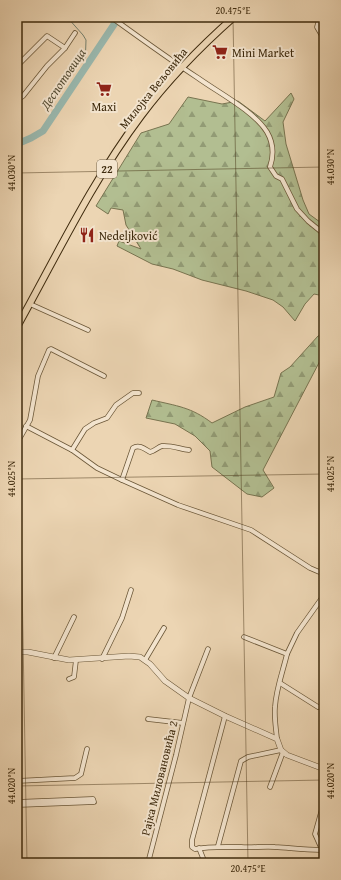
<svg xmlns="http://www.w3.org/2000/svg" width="341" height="880" font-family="'Gentium Book Plus',serif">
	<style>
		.forest { fill: url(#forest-firs); stroke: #787450 }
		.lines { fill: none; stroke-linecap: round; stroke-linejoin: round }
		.stream { stroke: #75806e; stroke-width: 1 }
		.river { stroke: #99b8ae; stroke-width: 7 }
		.minor-casing { stroke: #6a5637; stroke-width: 5.5 }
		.tertiary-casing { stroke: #6a5637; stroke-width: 6 }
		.primary-casing { stroke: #3f2b0e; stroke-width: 8 }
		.minor { stroke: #f3e4ce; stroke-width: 4 }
		.tertiary { stroke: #f3e4ce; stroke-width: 5 }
		.primary { stroke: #ecd5b3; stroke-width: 6 }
		.ticks { fill: none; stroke: #3f2b0e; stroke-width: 1; stroke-opacity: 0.45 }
		.labels { text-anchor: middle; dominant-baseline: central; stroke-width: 4; stroke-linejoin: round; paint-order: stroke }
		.shield { fill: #f3e4ce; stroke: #756248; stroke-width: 1 }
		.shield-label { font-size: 11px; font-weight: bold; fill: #3f2b0e }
		.poi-label { font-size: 12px; fill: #3f2b0e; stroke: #f3e4ce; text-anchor: start }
		.street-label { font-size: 12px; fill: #3f2b0e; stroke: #f3e4ce }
		.water-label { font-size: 13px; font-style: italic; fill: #564e36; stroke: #f3e4ce }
		.neatline { fill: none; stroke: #3f2b0e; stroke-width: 1.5 }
		.ticks-label { font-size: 10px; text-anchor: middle; fill: #3f2b0e }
	</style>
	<defs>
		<pattern id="forest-firs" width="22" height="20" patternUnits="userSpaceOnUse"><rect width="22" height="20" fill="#b2be91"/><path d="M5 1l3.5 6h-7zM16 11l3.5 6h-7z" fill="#929b75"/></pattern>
	</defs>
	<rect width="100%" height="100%" fill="#ecd5b3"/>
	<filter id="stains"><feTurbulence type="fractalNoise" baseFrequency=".005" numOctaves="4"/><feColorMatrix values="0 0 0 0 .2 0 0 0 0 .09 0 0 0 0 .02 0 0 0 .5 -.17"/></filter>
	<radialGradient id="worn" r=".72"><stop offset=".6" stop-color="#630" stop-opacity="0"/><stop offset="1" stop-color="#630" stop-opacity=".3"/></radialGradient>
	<g class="forest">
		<polygon points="291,93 294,99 283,122 286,144 303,200 309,214 324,225 324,296 314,294 305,304 295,321 283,307 273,300 246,291 202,280 173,269 152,264 117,246 119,241 141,249 126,225 123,210 111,208 108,214 96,206 141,133 169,124 188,97 222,104 238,101 265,121"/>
		<path d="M324,333V356L322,357L263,470L274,488L262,497L247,494L212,467L210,451L195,436L175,424L146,418L152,400C177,406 191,407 212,423L245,407L274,397L281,373L290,367L318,336Z"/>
	</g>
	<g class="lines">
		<polyline class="stream" points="67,17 83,35 86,40 85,68"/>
		<polyline class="river" points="17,144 31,138 43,131 119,17"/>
		<defs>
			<g id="minor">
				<path d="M111,17C140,38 169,59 198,78C219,93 254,111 267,132C274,144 274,155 270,167L276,176L282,179L297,209L308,221L324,234"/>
				<polyline points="321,17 319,20 317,27 324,39"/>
				<polyline points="17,66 47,36 65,48 75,33"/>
				<polyline points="17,100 23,96 47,66 65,48"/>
				<polyline points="30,304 88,330"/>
				<polyline points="26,426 72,450 97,468 122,480 178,505 251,530 310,568 324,574"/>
				<polyline points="17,443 30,420 38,376 49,350 51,349 104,376"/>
				<polyline points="72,450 85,429 94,423 107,418 116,405 133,393 139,393"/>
				<path d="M122,480L133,448C139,444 145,449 150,452C155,451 158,447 162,446C170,445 181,449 189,450"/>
				<path d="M244,637L287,654C283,671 276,689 275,707C274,718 276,728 277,739"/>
				<polyline points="287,654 297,633 324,595"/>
				<polyline points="54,658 74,617"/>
				<polyline points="102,659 122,618 131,590"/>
				<polyline points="145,660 164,628"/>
				<polyline points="69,679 74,677 76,660"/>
				<polyline points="280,683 318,707"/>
				<path d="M225,716L192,840V847L195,849C211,846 224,847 241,847C252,848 264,846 275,847C291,848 305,850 321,850"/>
				<polyline points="148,719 183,723"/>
				<polyline points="17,781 75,778 81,774 87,749"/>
				<polyline points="270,787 283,752"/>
				<polyline points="17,802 93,799 94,802 17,805"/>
				<polyline points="324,802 315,834 324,854"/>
				<polyline points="218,846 241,761 248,757 281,750"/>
				<polyline points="199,848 205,863"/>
				<polyline points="148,863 176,755 189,698 208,649"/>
			</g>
			<polyline id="tertiary" points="17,652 28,652 69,660 129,656 140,657 150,664 165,681 189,698 225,716 277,739 281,750 287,755 324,769"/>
			<path id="primary" d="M17,327C56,257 92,181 141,116C168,80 200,47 234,17"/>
		</defs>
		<use href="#minor" class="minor-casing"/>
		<use href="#tertiary" class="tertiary-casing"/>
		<use href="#primary" class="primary-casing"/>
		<use href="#minor" class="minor"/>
		<use href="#tertiary" class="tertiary"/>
		<use href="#primary" class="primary"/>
	</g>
	<path class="ticks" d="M233,17L248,863M17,173L324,167M17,301L27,863M17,479L324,474M17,786L324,780"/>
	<defs>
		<symbol id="supermarket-bare" viewBox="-9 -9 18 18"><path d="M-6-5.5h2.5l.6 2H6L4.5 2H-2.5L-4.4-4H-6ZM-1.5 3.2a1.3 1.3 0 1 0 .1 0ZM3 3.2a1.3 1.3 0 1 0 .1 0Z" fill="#8f2418" stroke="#f3e4ce" stroke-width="2.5" paint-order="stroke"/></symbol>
		<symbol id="restaurant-bare" viewBox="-9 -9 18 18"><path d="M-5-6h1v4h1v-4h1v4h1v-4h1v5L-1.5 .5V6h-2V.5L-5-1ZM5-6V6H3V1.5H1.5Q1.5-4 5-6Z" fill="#8f2418" stroke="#f3e4ce" stroke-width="2.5" paint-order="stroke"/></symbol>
	</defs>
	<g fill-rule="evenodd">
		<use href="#supermarket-bare" x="209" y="41" width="22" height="22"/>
		<use href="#supermarket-bare" x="93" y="78" width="22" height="22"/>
		<use href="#restaurant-bare" x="76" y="224" width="22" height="22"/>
	</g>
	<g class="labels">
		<rect class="shield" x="97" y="160" width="20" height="18" rx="3"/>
		<g class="shield-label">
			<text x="107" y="169">22</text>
		</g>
		<g class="poi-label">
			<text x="232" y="52">Mini Market</text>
			<text x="104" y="106" text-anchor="middle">Maxi</text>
			<text x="99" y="235">Nedeljković</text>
		</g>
		<g class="street-label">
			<text transform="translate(153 88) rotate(-51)">Милојка Вељовића</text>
			<text transform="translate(159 778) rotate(-76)">Рајка Миловановића 2</text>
		</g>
		<g class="water-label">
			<text transform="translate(63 79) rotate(-56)">Деспотовица</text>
		</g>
	</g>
	<rect width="341" height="880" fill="none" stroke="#ecd5b3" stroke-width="44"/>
	<rect x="22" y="22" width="297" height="836" class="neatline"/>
	<g class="ticks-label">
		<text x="233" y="14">20.475°E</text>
		<text transform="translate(330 167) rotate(-90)" y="4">44.030°N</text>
		<text transform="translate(11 173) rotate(-90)" y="4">44.030°N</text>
		<text transform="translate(330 474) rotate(-90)" y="4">44.025°N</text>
		<text transform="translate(11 479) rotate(-90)" y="4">44.025°N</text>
		<text transform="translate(330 781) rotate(-90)" y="4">44.020°N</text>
		<text transform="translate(11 786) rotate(-90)" y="4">44.020°N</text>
		<text x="248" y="872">20.475°E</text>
	</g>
	<rect width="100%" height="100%" filter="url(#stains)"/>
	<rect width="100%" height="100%" fill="url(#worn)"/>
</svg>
